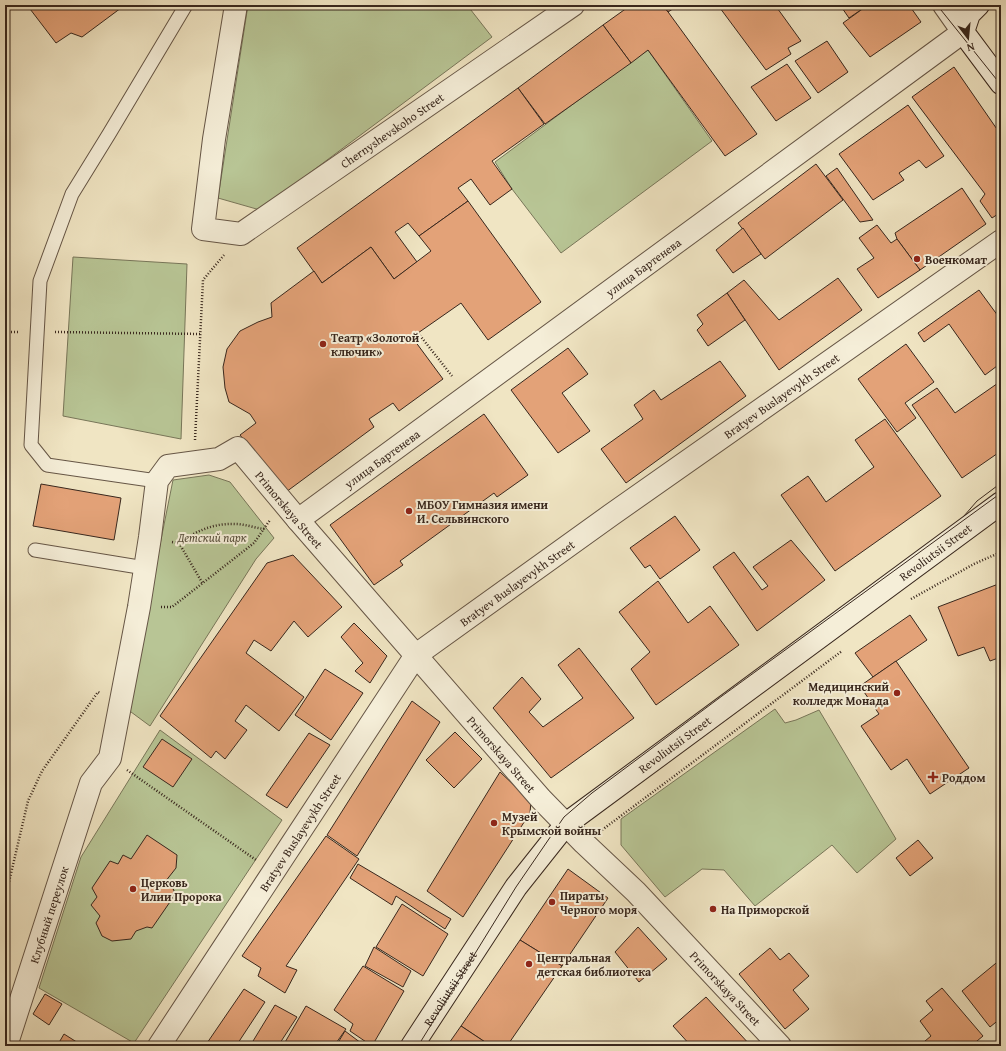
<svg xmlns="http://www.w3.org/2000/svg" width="1006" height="1051" font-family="'Gentium Book Plus',serif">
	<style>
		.green { fill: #b8c595; stroke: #787659 }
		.building { fill: #e3a278; stroke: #38271d }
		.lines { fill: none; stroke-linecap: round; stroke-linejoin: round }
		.lane-casing { stroke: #665646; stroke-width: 15 }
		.street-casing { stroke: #665646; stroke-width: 24 }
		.secondary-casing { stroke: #38271d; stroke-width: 24 }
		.path { stroke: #38271d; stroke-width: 2.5; stroke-dasharray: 1 2; stroke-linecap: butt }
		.lane { stroke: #f5eed8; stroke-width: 13 }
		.street { stroke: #f5eed8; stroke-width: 22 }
		.secondary { stroke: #f5eed8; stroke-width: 22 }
		.tram { stroke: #38271d; stroke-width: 1 }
		.poi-dot { fill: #8f2418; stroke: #f5eed8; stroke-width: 1.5 }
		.labels { text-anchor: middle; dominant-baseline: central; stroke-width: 4; stroke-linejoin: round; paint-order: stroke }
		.street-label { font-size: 12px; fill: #38271d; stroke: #f5eed8 }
		.poi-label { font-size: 12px; font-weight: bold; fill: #38271d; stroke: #f5eed8; text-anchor: start }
		.park-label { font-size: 12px; font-style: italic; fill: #584e3b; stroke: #f5eed8 }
	</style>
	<rect width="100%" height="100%" fill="#f0e5c3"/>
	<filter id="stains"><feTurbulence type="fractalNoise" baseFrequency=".005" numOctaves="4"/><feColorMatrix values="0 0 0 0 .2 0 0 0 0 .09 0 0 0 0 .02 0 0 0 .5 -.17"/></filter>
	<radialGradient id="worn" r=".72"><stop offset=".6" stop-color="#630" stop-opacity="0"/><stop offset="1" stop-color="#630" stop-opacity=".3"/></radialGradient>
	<g class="green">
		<polygon points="248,5 467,5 492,37 260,210 218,198"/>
		<polygon points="648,50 712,141 561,253 512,189 495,162 631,61"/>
		<polygon points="73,257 187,264 181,439 63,416"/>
		<polygon points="209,475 230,482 274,538 256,559 150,726 127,709 173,480"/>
		<polygon points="775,709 785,723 796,720 819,710 896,839 857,873 832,845 755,906 724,870 702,869 665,897 621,845 621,819"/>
		<polygon points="160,730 282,820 134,1043 39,988 81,857"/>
	</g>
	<g class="building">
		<polygon points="27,5 125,5 82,37 71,33 56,43"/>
		<polygon points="631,5 663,5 757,134 725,156 648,50 631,63 603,25"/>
		<polygon points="663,5 679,5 668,12"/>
		<polygon points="724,5 759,5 760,7 762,5 775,5 801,41 788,48 791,54 766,70 720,8"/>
		<polygon points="840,5 868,5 849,18"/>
		<polygon points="868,5 909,5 921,22 870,57 843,23"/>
		<polygon points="603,25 631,63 545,124 518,88"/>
		<polygon points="827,41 848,72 818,93 795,61"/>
		<polygon points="787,64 811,98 776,121 751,87"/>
		<polygon points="954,67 1001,135 1001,212 992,218 980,201 985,194 912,97"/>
		<polygon points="518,88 544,124 492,161 512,189 490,205 471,179 458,188 468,201 419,236 408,223 395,232 417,262 394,279 371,247 322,283 297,248"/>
		<polygon points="908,105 944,156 926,168 919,160 899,173 904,180 873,200 839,154"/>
		<polygon points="816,164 843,200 765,259 738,223"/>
		<polygon points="837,168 873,220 860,222 826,176"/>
		<polygon points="962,188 986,224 920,270 897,239 895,233"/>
		<polygon points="468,201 541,302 488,340 461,303 418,333 412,337 443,379 399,411 393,403 369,419 374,427 286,492 240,435 256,423 250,414 229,402 225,388 223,367 227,349 240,331 258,322 272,317 271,303 314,271 322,283 371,247 394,279 431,251 419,236"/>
		<polygon points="877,225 891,243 897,239 920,270 878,298 857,269 874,258 859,238"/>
		<polygon points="743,228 761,254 733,273 716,250"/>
		<polygon points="838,278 862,310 779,370 727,293 744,280 779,320"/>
		<polygon points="979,290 1001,320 1001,345 997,348 1001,354 1001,363 985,375 949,324 924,342 918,333"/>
		<polygon points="727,293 745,320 708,346 697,330 703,324 697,315"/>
		<polygon points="906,344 934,382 905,403 916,418 897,432 858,379"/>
		<polygon points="568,348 588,374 562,393 590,431 558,453 511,390"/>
		<polygon points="720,361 746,396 626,483 601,449 643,419 634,405 654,390 661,400"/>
		<polygon points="1001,381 1001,451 962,478 912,405 937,388 955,413"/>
		<polygon points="484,414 528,475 497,497 494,493 400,561 403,565 374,585 330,525"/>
		<polygon points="885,419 941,496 835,571 781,495 808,476 826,502 874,467 855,440"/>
		<polygon points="41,484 121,498 114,540 33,526"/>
		<polygon points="675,516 700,550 660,579 650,565 645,568 630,548"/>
		<polygon points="791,540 825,580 757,631 713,567 734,552 762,590 768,586 753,567"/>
		<polygon points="293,555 342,607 308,637 294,621 271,651 254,640 246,653 304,697 279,731 246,705 235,721 247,730 225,759 216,751 211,758 160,716 267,563"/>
		<polygon points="658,581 688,623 710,606 739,645 656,705 631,669 650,652 619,612"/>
		<polygon points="1001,583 1001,657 990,661 984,647 958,656 938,607"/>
		<polygon points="910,615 927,640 873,677 855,653"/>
		<polygon points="354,623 387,656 370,683 355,671 363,663 341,637"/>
		<polygon points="579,648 634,718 551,778 493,708 522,677 541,699 529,712 543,727 583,698 558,665"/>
		<polygon points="896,661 969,768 930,794 907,759 891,770 861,726 879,714 860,686"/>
		<polygon points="325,669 363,693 331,740 295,715"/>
		<polygon points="412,701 440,722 357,856 327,835"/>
		<polygon points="455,732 482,759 454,788 426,760"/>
		<polygon points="309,733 330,745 287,808 266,795"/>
		<polygon points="162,739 192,759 173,787 143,767"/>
		<polygon points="500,772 531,801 530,813 463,917 427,891"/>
		<polygon points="147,835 177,855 176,868 165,882 174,890 172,899 152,928 147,927 136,931 131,939 112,941 102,936 96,923 100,916 91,905 97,897 92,888 110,861 118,864 123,855 131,859"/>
		<polygon points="326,836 359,859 286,966 297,970 285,993 258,976 261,968 242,956"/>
		<polygon points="918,840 933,858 910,876 896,858"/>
		<polygon points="358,864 451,919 445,929 396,896 392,905 350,878"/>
		<polygon points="568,869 608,898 562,966 520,940"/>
		<polygon points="402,904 448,934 423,976 376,947"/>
		<polygon points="638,927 667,959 639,982 615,952"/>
		<polygon points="520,940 562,966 507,1046 491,1046 461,1026"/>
		<polygon points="374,947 411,971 403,987 365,966"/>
		<polygon points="770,948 780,960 789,953 809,976 793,990 809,1009 785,1029 739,974"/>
		<polygon points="1001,959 1001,1018 990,1027 962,991"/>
		<polygon points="363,966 404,991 372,1046 350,1031 353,1024 334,1010"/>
		<polygon points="942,988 983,1036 971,1046 919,1046 931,1036 920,1021 933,1010 926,1001"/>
		<polygon points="244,989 265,1002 236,1046 205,1046"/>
		<polygon points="45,994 62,1004 49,1025 33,1014"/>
		<polygon points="706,997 751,1046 691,1046 673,1026"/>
		<polygon points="275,1005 297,1017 278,1046 250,1046"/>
		<polygon points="306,1006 346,1029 334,1046 288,1046 284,1044"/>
		<polygon points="461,1026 491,1046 447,1046"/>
		<polygon points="345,1031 365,1046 336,1046"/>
		<polygon points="64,1034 83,1046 57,1046"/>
	</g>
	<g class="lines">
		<defs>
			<g id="lane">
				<polyline points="157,481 47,465 31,445 40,281 72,194 109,134 186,5"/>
				<polyline points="35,550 145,568"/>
			</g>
			<g id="street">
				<path id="s1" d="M236,5L214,139L203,229L241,234L573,5"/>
				<path id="s2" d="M298,520L963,32L944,5"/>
				<path id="s3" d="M6,1046L91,783L110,758L139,607L150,537L157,481L168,466L219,459L238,448L298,520L541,799L584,843L636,892L780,1046"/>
				<path id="s4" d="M159,1046L416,655L611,515L1001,241"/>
			</g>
			<g id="secondary">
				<polyline points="978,5 969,14 963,32 1001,83"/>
				<path id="s5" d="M412,1046L516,887L566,824L1001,503"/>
			</g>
		</defs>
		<use href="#lane" class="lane-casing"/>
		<use href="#street" class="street-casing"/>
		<use href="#secondary" class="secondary-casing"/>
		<g class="path">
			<polyline points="5,332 20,332"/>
			<polyline points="55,332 201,334"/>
			<polyline points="418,333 452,376"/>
			<polyline points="195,440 203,280 224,255"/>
			<path d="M172,542L179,543C196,531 214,523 235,524C245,524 255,528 264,529"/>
			<polyline points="179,543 203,584"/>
			<polyline points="911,599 974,564 1001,552"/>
			<polyline points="161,607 172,607 254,543 270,520"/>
			<polyline points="127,770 256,860"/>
			<polyline points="602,830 842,651"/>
			<polyline points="5,899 28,801 42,771 98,692 100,693"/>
		</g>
		<use href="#lane" class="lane"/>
		<use href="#street" class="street"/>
		<use href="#secondary" class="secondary"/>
		<g class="tram">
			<polyline points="937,5 1001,85"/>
			<polyline points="964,516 977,501 1001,483"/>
			<polyline points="418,1046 516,887 564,817 592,793 722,696 1001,493"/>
		</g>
	</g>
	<g class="poi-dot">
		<circle cx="917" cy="259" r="4"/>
		<circle cx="323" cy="344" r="4"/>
		<circle cx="409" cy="511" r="4"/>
		<circle cx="897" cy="693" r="4"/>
		<path d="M931 771h4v4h4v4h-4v4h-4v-4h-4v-4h4z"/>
		<circle cx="494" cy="823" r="4"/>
		<circle cx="133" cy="889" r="4"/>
		<circle cx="552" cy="902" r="4"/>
		<circle cx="713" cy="909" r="4"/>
		<circle cx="529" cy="964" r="4"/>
	</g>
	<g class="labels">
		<g class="street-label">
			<text stroke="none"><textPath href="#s1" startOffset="448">Chernyshevskoho Street</textPath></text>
			<text stroke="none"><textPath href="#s2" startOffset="428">улица Бартенева</textPath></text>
			<text stroke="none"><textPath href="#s4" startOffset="916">Bratyev Buslayevykh Street</textPath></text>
			<text stroke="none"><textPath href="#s2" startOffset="104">улица Бартенева</textPath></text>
			<text stroke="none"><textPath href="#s3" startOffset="761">Primorskaya Street</textPath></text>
			<text stroke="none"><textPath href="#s5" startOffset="729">Revoliutsii Street</textPath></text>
			<text stroke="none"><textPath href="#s4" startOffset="592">Bratyev Buslayevykh Street</textPath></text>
			<text stroke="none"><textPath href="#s5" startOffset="405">Revoliutsii Street</textPath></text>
			<text stroke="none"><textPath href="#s3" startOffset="1085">Primorskaya Street</textPath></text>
			<text stroke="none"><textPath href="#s4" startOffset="256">Bratyev Buslayevykh Street</textPath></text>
			<text stroke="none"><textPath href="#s3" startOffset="138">Клубный переулок</textPath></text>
			<text stroke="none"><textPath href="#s5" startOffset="69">Revoliutsii Street</textPath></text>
			<text stroke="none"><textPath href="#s3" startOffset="1409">Primorskaya Street</textPath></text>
		</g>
		<g class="poi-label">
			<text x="925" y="259">Военкомат</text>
			<text x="331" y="337">Театр «Золотой<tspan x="331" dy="14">ключик»</tspan></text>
			<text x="417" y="504">МБОУ Гимназия имени<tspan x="417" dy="14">И. Сельвинского</tspan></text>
			<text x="889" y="686" text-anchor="end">Медицинский<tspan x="889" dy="14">колледж Монада</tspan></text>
			<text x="942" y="777">Роддом</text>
			<text x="502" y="816">Музей<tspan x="502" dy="14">Крымской войны</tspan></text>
			<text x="141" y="882">Церковь<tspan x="141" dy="14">Илии Пророка</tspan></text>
			<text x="560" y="895">Пираты<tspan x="560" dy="14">Черного моря</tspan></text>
			<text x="721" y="909">На Приморской</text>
			<text x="537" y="957">Центральная<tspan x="537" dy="14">детская библиотека</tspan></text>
		</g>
		<g class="park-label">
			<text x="212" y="537">Детский парк</text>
		</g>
	</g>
	<rect width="1006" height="1051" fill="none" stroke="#f0e5c3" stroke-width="20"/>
	<rect x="6" y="6" width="994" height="1039" fill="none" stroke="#38271d" stroke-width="2"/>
	<rect x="10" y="10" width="986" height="1031" fill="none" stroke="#38271d"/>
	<g transform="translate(968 38) rotate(164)" stroke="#f5eed8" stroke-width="3" paint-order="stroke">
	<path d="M0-3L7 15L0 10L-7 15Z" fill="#38271d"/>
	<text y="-6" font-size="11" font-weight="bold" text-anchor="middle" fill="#38271d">N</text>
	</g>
	<rect width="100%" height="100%" filter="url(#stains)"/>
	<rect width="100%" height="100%" fill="url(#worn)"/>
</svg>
